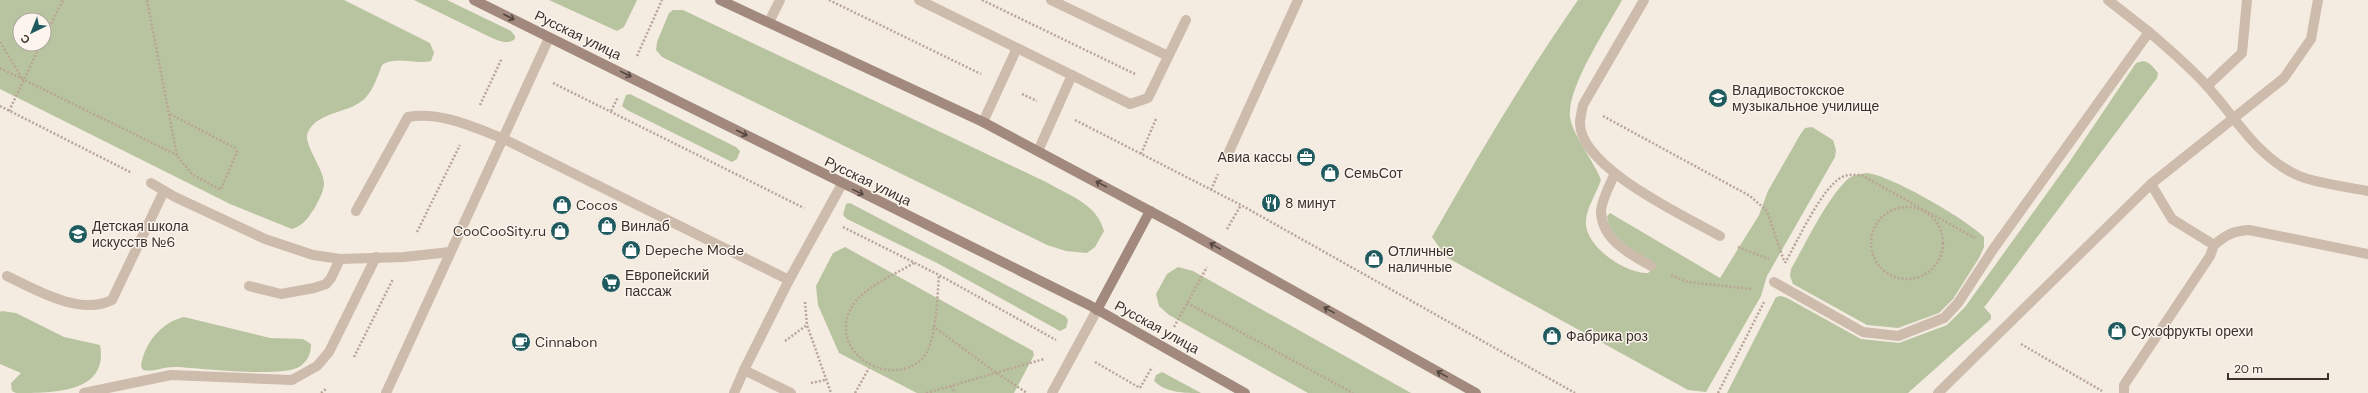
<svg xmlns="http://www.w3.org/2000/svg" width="2368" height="393" font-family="'DM Sans',sans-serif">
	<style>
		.green { fill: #b8c4a0; fill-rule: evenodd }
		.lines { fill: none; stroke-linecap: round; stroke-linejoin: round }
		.path { stroke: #b9a596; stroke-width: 2.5; stroke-dasharray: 2 2; stroke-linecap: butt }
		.lane { stroke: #cdbbac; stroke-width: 10 }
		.street { stroke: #cdbbac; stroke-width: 10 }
		.secondary { stroke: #a18a7d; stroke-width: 10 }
		.oneway { stroke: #544640 }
		.labels { text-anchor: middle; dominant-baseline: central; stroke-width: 3; stroke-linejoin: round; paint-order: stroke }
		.street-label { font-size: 14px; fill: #3b302b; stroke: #fbf5ee }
		.poi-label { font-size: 14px; fill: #3b302b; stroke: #fbf5ee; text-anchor: start }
	</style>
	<rect width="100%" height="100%" fill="#f4ebe1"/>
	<g class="green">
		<path d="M0,0H344L430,43L434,53L431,61C415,65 396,55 382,65C378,75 374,88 367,96C353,114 318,110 308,132C302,143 324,169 324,183C324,191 318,202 314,209C307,219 304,225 292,229L230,204L0,89ZM20,20H44V44H20Z"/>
		<path d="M414,0H447L511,31L515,36V39C507,45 500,41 492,38Z"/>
		<polygon points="549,0 637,0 624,27 617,31"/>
		<path d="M1578,0H1622C1607,28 1567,87 1570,117C1572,134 1595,163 1601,180C1597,192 1587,207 1586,220C1583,246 1626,274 1648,273L1653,268C1638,254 1609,239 1607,216L1610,213L1720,278L1759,215L1768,191L1800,135L1805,128L1812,127L1833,140L1836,150L1835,157L1767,276L1761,296L1706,392L1688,390L1446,257L1432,237C1478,156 1525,76 1578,0Z"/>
		<path d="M673,10H683L1048,183C1070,196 1097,204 1104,231L1095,247L1087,253L1066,251L1047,245L662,57L656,50L657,42L669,13Z"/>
		<path d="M2143,61C2150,62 2153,67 2158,73L2157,78L1986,305L1984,307L1991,315V319L1908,393H1727L1776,297L1781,296L1787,298L1861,339L1899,343L1947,325L1965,307L2068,164L2136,63Z"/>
		<polygon points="630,94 736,147 740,151 737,159 732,162 627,110 622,106 626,95"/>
		<path d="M1867,173C1892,176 1966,219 1984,237V247L1979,258L1953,299L1939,313L1898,328L1867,325L1793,284L1790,276L1791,269C1805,245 1828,196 1849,178C1855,174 1861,174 1867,173Z"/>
		<polygon points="850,203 1065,316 1068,320 1066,328 1060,331 937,263 847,219 843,215 846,204"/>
		<polygon points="845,247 1033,351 1034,355 1014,393 917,393 839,353 818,305 816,286 833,253"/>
		<polygon points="1178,267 1193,271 1411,393 1308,393 1169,315 1159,306 1156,294 1167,274"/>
		<path d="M2,311L16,313L64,337L100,345C109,393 54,393 16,393L12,391L11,383L21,373L0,364V312Z"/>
		<path d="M184,317L270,338L303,339L311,344C311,354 308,361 299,367C279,378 201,368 176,367C165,366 155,372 143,370L141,366C144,344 161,322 184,317Z"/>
		<path d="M1162,372L1201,393C1184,393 1166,393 1154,381L1156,375Z"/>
	</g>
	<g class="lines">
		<g class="path">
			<polyline points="147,0 177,156 193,175 221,190"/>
			<polyline points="829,0 981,74"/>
			<polyline points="982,0 1135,74"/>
			<polyline points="44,38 63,0"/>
			<polyline points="0,42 23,80"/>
			<polyline points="637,56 662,0"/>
			<polyline points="0,68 177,155"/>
			<polyline points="553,83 804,208"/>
			<polyline points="1022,94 1037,101"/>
			<polyline points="480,105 502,58"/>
			<polyline points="0,106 132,173"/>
			<polyline points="9,111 41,44"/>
			<polyline points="611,111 618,97"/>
			<polyline points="170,114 235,148 237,152 220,191"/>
			<polyline points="1603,116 1750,196 1767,211 1784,261"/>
			<polyline points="1075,120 1241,205 1575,393"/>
			<polyline points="1141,154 1156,119"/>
			<polyline points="1211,190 1218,174"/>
			<circle cx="1907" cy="243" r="36"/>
			<polyline points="843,227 939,275 1056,340"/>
			<polyline points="1227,229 1241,205"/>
			<polyline points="417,232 460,145"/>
			<polyline points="1738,247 1769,259"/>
			<path d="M914,263C897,273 868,286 856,301C820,346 887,393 923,358C937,341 937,297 939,275"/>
			<path d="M1785,263C1797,242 1822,187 1842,177C1848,174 1854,175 1861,175L1975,238"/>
			<polyline points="1671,275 1688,282 1752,289"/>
			<polyline points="805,302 807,325 831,393"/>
			<polyline points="1187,303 1353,393"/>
			<polyline points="933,326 995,372 1027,393"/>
			<polyline points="1174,327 1207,267"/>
			<polyline points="785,341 807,325"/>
			<polyline points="2021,344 2102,391"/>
			<polyline points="354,357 393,279"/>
			<polyline points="1095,362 1140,388 1152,367"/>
			<polyline points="811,383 825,380"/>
			<polyline points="951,386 955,393"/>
			<polyline points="321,393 326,389"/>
			<polyline points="855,393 869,368"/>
			<polyline points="926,393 1044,359"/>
			<polyline points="1718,393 1764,302"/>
		</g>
		<g class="lane">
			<polyline points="919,0 1017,48"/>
			<polyline points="1051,0 1168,56"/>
			<path d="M1644,0L1583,105C1582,111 1580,117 1580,123C1580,168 1685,216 1720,236"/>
			<polyline points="2108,0 2149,32"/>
			<polyline points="769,22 780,0"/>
			<polyline points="2207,86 2242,53 2247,0"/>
			<polyline points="983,122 1017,48 1130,104 1148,98 1186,20"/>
			<polyline points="1038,151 1072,75"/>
			<polyline points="1228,154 1298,0"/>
			<path d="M1614,175C1610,185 1601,201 1601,212C1602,240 1630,254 1651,266"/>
			<polyline points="151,183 175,197 265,239 313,255 340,259 404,257 450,252"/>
			<path d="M2151,184L2172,219L2214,245C2226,235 2233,231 2249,230L2368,254"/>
			<path d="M356,211L408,117C440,111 473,127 502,138L789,280L842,184"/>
			<path d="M7,276C36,290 80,316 112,300L164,191"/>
			<polyline points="789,280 744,370 791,393"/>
			<path d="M1774,282L1863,332L1898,336L1944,318L1958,303L1994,248L2149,32C2169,49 2189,66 2207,86C2235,117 2257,157 2297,175C2314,183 2348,187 2368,191"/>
			<polyline points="249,286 281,294 314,288 326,284 331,278 340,259"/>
			<polyline points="84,393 171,375 292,380 317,366 329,352 376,257"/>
			<polyline points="734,393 744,370"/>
			<polyline points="1052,393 1097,310"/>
			<polyline points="1938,393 2151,184 2284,78 2311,39 2318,0"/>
			<polyline points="2124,393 2124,385 2210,256 2214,245"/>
		</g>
		<polyline class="street" points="386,393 549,38"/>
		<g class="secondary">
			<polyline points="474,0 1089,305 1245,393"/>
			<polyline points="720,0 983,122 1176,225 1476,393"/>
			<polyline points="1097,310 1150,211"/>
		</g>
	</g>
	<defs><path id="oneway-shaft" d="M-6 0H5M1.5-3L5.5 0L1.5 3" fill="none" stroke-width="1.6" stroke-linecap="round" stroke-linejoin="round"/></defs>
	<g class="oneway">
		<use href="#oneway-shaft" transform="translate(509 17) rotate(27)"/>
		<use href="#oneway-shaft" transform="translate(626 74) rotate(26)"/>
		<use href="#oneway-shaft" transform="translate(742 133) rotate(27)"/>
		<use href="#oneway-shaft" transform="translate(1101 184) rotate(-152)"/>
		<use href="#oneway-shaft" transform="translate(858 192) rotate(26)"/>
		<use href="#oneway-shaft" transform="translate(1215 246) rotate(-151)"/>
		<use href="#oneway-shaft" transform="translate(1329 310) rotate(-151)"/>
		<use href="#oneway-shaft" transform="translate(1442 374) rotate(-151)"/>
	</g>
	<defs>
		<symbol id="university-disc" viewBox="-11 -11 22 22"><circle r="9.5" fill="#1f5a5e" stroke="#fbf5ee"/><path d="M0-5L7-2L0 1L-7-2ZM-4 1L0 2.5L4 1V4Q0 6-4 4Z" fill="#fff"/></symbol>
		<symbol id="office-disc" viewBox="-11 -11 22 22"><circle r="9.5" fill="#1f5a5e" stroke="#fbf5ee"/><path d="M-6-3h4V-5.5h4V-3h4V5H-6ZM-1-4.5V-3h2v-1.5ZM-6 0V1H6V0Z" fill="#fff"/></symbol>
		<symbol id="shop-disc" viewBox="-11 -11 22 22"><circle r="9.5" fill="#1f5a5e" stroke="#fbf5ee"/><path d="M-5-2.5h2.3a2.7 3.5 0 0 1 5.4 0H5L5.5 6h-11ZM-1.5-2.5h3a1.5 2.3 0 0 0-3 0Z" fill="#fff"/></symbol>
		<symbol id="restaurant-disc" viewBox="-11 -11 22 22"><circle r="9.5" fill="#1f5a5e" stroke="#fbf5ee"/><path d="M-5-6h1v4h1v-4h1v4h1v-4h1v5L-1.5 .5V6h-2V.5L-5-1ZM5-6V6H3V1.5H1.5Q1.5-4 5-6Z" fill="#fff"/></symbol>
		<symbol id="school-disc" viewBox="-11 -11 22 22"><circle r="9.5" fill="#1f5a5e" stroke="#fbf5ee"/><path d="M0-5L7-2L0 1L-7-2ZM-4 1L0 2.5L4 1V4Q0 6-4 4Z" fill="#fff"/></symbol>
		<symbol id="supermarket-disc" viewBox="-11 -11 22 22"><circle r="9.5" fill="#1f5a5e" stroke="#fbf5ee"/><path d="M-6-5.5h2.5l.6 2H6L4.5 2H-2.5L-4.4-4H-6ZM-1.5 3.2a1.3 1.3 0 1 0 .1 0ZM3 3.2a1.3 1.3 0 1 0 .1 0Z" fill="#fff"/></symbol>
		<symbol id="cafe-disc" viewBox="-11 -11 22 22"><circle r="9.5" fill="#1f5a5e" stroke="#fbf5ee"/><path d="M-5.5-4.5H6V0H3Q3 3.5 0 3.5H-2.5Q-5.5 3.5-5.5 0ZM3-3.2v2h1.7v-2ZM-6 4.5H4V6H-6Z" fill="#fff"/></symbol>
	</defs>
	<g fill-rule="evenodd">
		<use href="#university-disc" x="1707" y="87" width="22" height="22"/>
		<use href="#office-disc" x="1295" y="146" width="22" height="22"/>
		<use href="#shop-disc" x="1319" y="162" width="22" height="22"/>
		<use href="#restaurant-disc" x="1260" y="192" width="22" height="22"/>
		<use href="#shop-disc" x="551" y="194" width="22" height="22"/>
		<use href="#shop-disc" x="596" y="215" width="22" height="22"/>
		<use href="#shop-disc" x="549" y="220" width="22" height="22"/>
		<use href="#school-disc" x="67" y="223" width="22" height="22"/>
		<use href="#shop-disc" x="620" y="239" width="22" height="22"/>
		<use href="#shop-disc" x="1363" y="248" width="22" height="22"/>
		<use href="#supermarket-disc" x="600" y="272" width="22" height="22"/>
		<use href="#shop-disc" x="2106" y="320" width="22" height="22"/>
		<use href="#shop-disc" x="1541" y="325" width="22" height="22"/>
		<use href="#cafe-disc" x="510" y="331" width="22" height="22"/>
	</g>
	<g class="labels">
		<g class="street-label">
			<text transform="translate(578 35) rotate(26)">Русская улица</text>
			<text transform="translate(868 181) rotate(26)">Русская улица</text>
			<text transform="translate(1157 327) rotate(29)">Русская улица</text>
		</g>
		<g class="poi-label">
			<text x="1732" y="90">Владивостокское<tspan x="1732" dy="16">музыкальное училище</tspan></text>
			<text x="1292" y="157" text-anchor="end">Авиа кассы</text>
			<text x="1344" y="173">СемьСот</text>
			<text x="1285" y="203">8 минут</text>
			<text x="576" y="205">Cocos</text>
			<text x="92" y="226">Детская школа<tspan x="92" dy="16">искусств №6</tspan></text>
			<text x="621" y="226">Винлаб</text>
			<text x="546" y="231" text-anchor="end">CooCooSity.ru</text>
			<text x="645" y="250">Depeche Mode</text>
			<text x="1388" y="251">Отличные<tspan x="1388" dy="16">наличные</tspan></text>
			<text x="625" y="275">Европейский<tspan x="625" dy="16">пассаж</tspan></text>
			<text x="2131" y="331">Сухофрукты орехи</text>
			<text x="1566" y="336">Фабрика роз</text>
			<text x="535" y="342">Cinnabon</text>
		</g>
	</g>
	<g transform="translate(32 32) rotate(223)"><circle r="19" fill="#fbf5ee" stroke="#aea6a0"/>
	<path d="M0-3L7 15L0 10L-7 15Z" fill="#1f5a5e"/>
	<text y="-6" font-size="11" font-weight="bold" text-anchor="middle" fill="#3b302b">С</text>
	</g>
	<path d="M2228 373v6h100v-6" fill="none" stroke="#3b302b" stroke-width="2"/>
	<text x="2234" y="373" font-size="12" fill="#3b302b" stroke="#fbf5ee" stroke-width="3" paint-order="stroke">20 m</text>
</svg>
